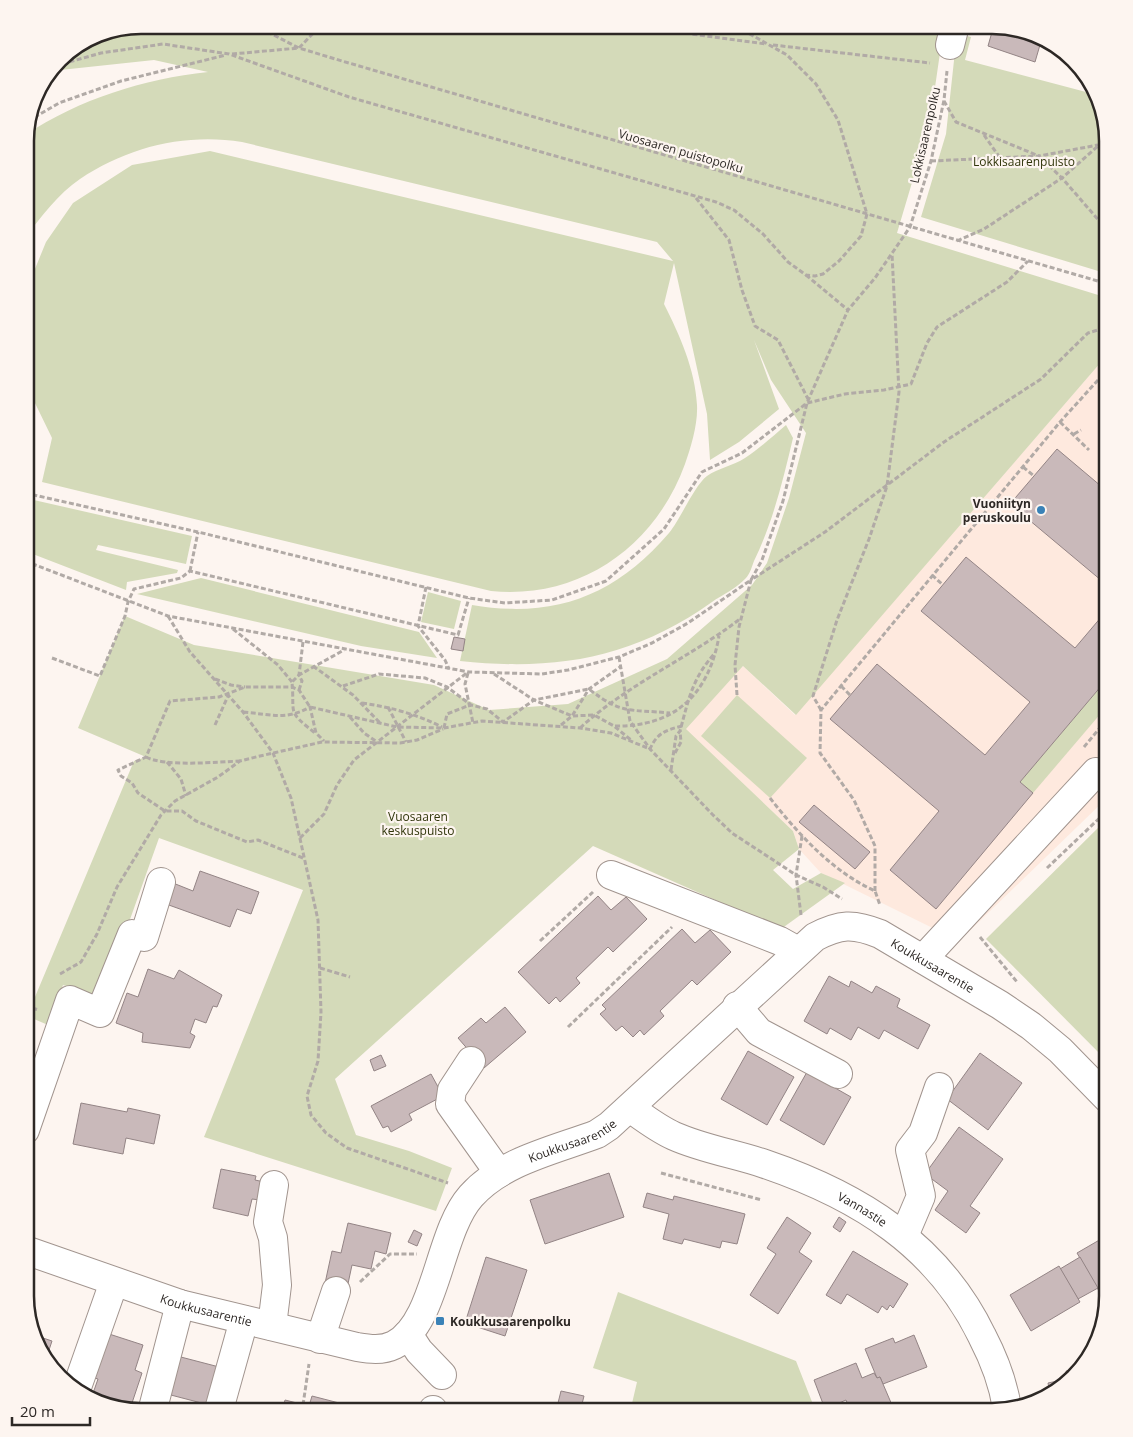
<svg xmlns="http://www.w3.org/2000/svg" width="1133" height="1437" font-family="'Open Sans',sans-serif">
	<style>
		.built { fill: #fee9de }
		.green { fill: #d4dab9 }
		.building { fill: #c9b9ba; stroke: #938485 }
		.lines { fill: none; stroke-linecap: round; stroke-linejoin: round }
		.minor-casing { stroke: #a1948e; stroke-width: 30 }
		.path { stroke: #b1aaa6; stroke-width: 3; stroke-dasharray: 5 2.5; stroke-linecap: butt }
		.minor { stroke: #fff; stroke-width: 28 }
		.poi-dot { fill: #3a82b7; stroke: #fdf5f0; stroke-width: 2 }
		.labels { text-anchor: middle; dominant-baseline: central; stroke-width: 4.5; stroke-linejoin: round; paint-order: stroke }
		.street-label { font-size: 12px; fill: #2d2825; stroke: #fdf5f0 }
		.park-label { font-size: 12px; fill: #31360b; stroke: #fdf5f0 }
		.poi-label { font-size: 12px; font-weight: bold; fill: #2d2825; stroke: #fdf5f0; text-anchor: end }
		.rim { fill: none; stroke: #2d2825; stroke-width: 2.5 }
	</style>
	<rect width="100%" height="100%" fill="#fdf5f0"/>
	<polygon class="built" points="1108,354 1108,797 959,941 821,873 799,849 793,831 685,729 743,666 795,715"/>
	<g class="green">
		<path d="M140,25H944L930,122L897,233L1108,298V354L796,715L743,666L686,729L793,831L799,849L773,870L793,889L821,873L845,883L781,929L593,846L335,1079L356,1135L409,1151L452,1168L436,1211L204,1137L303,890L159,838L102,998L63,985L48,1025L27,1016L134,761L146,757L78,728L125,616L194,645L434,685L489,710L568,704L667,659L752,585L767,563L789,498L806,433L771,380L754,340L779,409L739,442L710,460L707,414L674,263L664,304C680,336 695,369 697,405C698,424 691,447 685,464C655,547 579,600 491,591L42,482L52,438L34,401L25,368V301L28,286L46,242L73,203L132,165L210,151L673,261L657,242L242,142C185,133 128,147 80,179C58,194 41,217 25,238V135C80,99 143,79 208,72L154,60L51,71C78,36 99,33 140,25Z"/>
		<polygon points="957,33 971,37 965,60 1086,92 1090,81 1108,140 1108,274 921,217 946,134"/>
		<path d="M786,425L793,438C783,480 773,522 754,561C752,566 750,574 746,578C737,588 722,595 712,602C632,659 555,671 460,661L472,605C554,619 615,596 669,533C680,520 694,486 707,476C718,468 733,466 745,458C759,449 773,436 786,425Z"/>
		<polygon points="25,498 192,536 186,564 98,545 96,550 178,570 177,573 127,582 126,590 25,551"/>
		<polygon points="201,578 419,632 437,658 361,646 137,594"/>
		<polygon points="428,592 461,601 454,629 421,622"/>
		<polygon points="1108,678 1108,705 1033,793 1020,782"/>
		<polygon points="737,695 807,758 770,798 701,736"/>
		<polygon points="1106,820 1108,821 1108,1062 986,939"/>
		<polygon points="618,1292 796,1361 816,1412 630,1412 637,1382 593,1368"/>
	</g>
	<g class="building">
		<polygon points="994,25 1042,38 1035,62 988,46"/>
		<polygon points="1108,388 1108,403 1100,397"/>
		<polygon points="1057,449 1108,492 1108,586 1010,504"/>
		<polygon points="966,557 1075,648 1108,609 1108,678 1020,782 1033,793 936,909 890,870 939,811 830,719 877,664 985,755 1030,702 921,611"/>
		<polygon points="454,637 465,639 463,651 451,649"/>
		<polygon points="814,805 870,852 855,869 799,822"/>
		<polygon points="200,871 259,892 251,914 237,909 230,927 166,904 173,883 193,891"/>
		<polygon points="598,896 611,910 626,897 647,919 613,952 608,947 576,978 580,983 560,1002 556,997 549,1004 518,972"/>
		<polygon points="682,929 695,943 710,930 731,952 697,985 692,980 660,1011 664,1016 644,1035 640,1030 633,1037 622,1026 616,1031 600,1014 606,1009 602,1005"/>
		<polygon points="148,969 174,979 179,970 222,995 217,1007 213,1006 206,1023 195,1019 190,1033 195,1036 190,1048 142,1042 143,1033 116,1023 127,993 138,997"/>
		<polygon points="829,976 849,987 851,981 872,993 876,986 900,999 897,1007 930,1025 918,1049 884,1030 879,1039 858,1027 851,1040 830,1028 827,1034 804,1021"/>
		<polygon points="505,1007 526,1032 484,1068 458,1038 481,1018 486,1023"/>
		<polygon points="748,1051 794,1077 767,1125 721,1099"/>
		<polygon points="980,1053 1022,1083 988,1130 947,1099"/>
		<polygon points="381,1055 386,1066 374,1071 370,1060"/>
		<polygon points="807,1072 851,1097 824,1145 780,1120"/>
		<polygon points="431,1074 443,1096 409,1114 412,1120 391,1132 388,1126 383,1128 371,1106"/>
		<polygon points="81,1103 127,1112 128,1108 160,1115 154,1144 126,1138 123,1154 73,1144"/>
		<polygon points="959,1127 1003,1159 970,1206 980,1213 966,1233 935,1210 948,1191 925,1174"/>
		<polygon points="221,1169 256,1176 255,1180 264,1182 260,1200 252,1199 248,1216 213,1208"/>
		<polygon points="609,1173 624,1217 545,1244 530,1200"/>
		<polygon points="647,1193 673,1200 674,1196 745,1214 737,1244 722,1241 720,1248 684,1239 682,1244 663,1239 669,1214 643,1207"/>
		<polygon points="787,1217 811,1233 799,1252 812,1261 778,1314 750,1295 776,1254 767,1248"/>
		<polygon points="839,1217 846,1222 840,1232 833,1227"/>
		<polygon points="348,1223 391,1233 386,1254 375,1251 371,1269 352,1265 346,1293 324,1288 332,1251 341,1253"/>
		<polygon points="414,1230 422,1234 417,1246 408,1242"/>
		<polygon points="1108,1235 1108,1286 1099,1291 1077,1253"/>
		<polygon points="853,1251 908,1284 893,1308 890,1305 887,1310 882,1306 878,1313 847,1294 841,1304 826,1295"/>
		<polygon points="486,1257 527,1270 505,1336 465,1323"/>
		<polygon points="1080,1257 1098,1288 1078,1299 1060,1269"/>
		<polygon points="1059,1266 1080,1302 1031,1331 1010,1295"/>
		<polygon points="103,1332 143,1345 135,1370 142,1373 130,1409 91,1399 98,1379 88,1376"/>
		<polygon points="914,1335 927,1367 883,1384 880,1377 877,1378 865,1349 893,1338 895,1343"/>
		<polygon points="37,1336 52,1341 45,1362 45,1361"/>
		<polygon points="177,1356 223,1368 213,1406 167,1394"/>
		<polygon points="856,1363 862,1378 874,1373 877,1378 880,1377 895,1412 851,1412 846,1400 825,1409 814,1380"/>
		<polygon points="1076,1369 1079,1369 1057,1392 1050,1394 1048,1383 1067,1379 1066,1371"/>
		<polygon points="561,1391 584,1396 580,1412 557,1407"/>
		<polygon points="312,1396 374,1412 282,1412 285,1400 309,1406"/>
	</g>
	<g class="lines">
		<defs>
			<g id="minor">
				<polyline points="950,45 955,25"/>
				<polyline points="611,875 780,941 798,951"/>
				<polyline points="923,959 1096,772"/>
				<polyline points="737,1006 759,1032 838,1074"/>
				<polyline points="471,1061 452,1090 450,1104 499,1173"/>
				<path id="s1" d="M630,1108C644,1118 658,1129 674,1136C703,1149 736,1154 765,1164C859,1196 938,1245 982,1336C994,1359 1003,1382 1007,1408"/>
				<polyline points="25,1130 70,1000 100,1013 132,934 144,937 161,882"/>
				<polyline points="904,1236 921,1196 910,1150 923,1133 939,1087"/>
				<path id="s2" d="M25,1250L180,1304L357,1347C369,1349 382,1351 394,1345C437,1323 438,1233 471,1196C502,1161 555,1150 597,1134L609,1126L815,937C840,924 853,923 880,934L1000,1005L1031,1026L1060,1050L1108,1099"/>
				<polyline points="272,1326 277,1285 273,1238 268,1222 274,1185"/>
				<polyline points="408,1334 419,1351 442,1375"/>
				<polyline points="320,1339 336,1291"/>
				<polyline points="76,1390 114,1282"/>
				<polyline points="220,1406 244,1320"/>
				<polyline points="152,1412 180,1304"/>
				<polyline points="433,1412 433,1410"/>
			</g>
		</defs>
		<use href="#minor" class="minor-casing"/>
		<g class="path">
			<polyline points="254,25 299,48 342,61 1108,284"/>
			<polyline points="264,25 265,31 268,25"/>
			<polyline points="664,25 691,34 766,44"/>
			<polyline points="773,45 930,63"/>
			<polyline points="232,54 299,48 321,25"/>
			<polyline points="55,66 101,53 163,44 229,54 349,97 716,202 734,210 763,234 788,262 806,275 815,276 823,274 839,261 861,236 867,214 838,120 816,84 787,55 734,25"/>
			<polyline points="944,101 956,122 1039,156 1062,178 1108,231"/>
			<polyline points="28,121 59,103 121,81 226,55"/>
			<polyline points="984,135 1000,158"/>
			<polyline points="1106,140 1105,192 1108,213"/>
			<polyline points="931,161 1039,156 1098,145"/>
			<polyline points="696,198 729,240 742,290 755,326 778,340 808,399"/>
			<polyline points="957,241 984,229 1062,178 1107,138"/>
			<polyline points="806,275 848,310"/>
			<polyline points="1060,422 1089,450"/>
			<polyline points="1074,434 1081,430"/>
			<polyline points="1023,467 1034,476"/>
			<polyline points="25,493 198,532 469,598 505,603 552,600 606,581 664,529 702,472 742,453 807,403 845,394 884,390 911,384 927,343 937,327 1007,282 1028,261"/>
			<polyline points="25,561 168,616 469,672 542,674 568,670 619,657 652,643 688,623 751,580 762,560 783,501 807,403 828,355 848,310 875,278 910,227 931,161 944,100 947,71"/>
			<polyline points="190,571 198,532"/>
			<polyline points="932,575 943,585"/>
			<polyline points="426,587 418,626 445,660 449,669"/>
			<polyline points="168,616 190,652 243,712 273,753 291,798 318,920 321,1012 318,1061 307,1096 311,1115 326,1133 347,1148 448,1183"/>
			<polyline points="233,629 278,665 292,682"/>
			<path d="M303,642L299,675L292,682C295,715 286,710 315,733"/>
			<polyline points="619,657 630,721 650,749 712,814 732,833 796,875 823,887 842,899"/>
			<polyline points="52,658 100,676 125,616 128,602 134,589 181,578 190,571 458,635 469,598"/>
			<polyline points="313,666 353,695 381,724"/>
			<polyline points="468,673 465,684 473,723"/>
			<polyline points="494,674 534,700 572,716 594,715 614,726 631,740"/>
			<polyline points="215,679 231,685 245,687"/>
			<path d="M343,686L379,674L425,678L447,687L471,705L487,709L503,722L534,700L589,689C622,715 630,709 670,713"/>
			<polyline points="841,686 850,695"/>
			<polyline points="299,690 302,681 299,675 344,650"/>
			<polyline points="737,695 735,665 739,627 751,580 825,532 944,442 1041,379 1088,333 1108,327"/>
			<path d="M362,703C390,707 416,714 442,727"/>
			<polyline points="388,707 406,742"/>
			<polyline points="821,710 813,696 837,620 869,539 887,486 899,392 892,254"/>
			<path d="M243,712C269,714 286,721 310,707L316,733L324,741"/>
			<polyline points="350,717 364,733 377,742"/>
			<polyline points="215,725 228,696"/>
			<polyline points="561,725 572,716 589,689 620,667"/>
			<path d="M615,726C675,727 709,694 719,636"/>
			<polyline points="444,728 447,714 470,705"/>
			<path d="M580,728C628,684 689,658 740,619"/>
			<polyline points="1084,747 1108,718"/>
			<polyline points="675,753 681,742 680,731"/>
			<path d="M146,757C164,767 218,762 240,761"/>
			<polyline points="167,762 181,779 186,796"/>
			<path d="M671,770L676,736L680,731C689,698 692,679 715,653"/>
			<path d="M770,798C799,835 833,872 875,891L880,905"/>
			<polyline points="300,838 324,814 337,785 354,760 468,672"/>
			<path d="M303,858L258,840L247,842L196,821L182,811H165L138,793L132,783L121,776L118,770L146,757L170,701L219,697L245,687H292L299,690L310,707L397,727L444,728L482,721L580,728L611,733L650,749C657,733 666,730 682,726"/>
			<polyline points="1047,868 1108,810"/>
			<polyline points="875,891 875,846 854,800 820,753 821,710 1060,422 1108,369"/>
			<polyline points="801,915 796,875 802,836"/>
			<polyline points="980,937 1017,982"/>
			<polyline points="540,941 593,892"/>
			<polyline points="320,968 350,977"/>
			<polyline points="60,974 81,962 97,934 117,887 161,815 175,801 218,777 240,761 260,756 322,742 400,743 417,740 443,729"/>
			<polyline points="25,1006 39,1010"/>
			<polyline points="568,1027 672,927"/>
			<polyline points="661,1173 762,1200"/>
			<polyline points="360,1282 390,1254 417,1254"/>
			<polyline points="303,1405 309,1364"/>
		</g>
		<use href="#minor" class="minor"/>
	</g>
	<g class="poi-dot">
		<circle cx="1041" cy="510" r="5"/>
		<rect x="435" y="1316" width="10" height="10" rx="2.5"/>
	</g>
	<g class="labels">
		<g class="street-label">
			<text transform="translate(925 135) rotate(-77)">Lokkisaarenpolku</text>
			<text transform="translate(681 151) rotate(16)">Vuosaaren puistopolku</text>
			<text stroke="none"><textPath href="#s2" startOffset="1120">Koukkusaarentie</textPath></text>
			<text stroke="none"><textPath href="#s2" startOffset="671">Koukkusaarentie</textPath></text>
			<text stroke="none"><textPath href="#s1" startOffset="255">Vannastie</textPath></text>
			<text stroke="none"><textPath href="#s2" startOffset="191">Koukkusaarentie</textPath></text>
		</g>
		<g class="park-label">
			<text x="1024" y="161">Lokkisaarenpuisto</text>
			<text x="418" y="816">Vuosaaren<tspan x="418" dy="14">keskuspuisto</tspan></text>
		</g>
		<g class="poi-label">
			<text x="1031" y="503">Vuoniityn<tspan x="1031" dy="14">peruskoulu</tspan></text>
			<text x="450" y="1321" text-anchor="start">Koukkusaarenpolku</text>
		</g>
	</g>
	<path d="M0 0H1133V1437H0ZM141 34H992A107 107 0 0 1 1099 141V1296A107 107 0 0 1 992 1403H141A107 107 0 0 1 34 1296V141A107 107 0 0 1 141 34Z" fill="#fdf5f0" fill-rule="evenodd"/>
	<path class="rim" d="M141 34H992A107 107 0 0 1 1099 141V1296A107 107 0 0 1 992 1403H141A107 107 0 0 1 34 1296V141A107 107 0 0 1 141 34Z"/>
	<path d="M12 1417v8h78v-8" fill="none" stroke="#2d2825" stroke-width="2.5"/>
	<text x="20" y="1417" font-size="15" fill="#2d2825" stroke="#fdf5f0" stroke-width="4" paint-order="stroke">20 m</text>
</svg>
